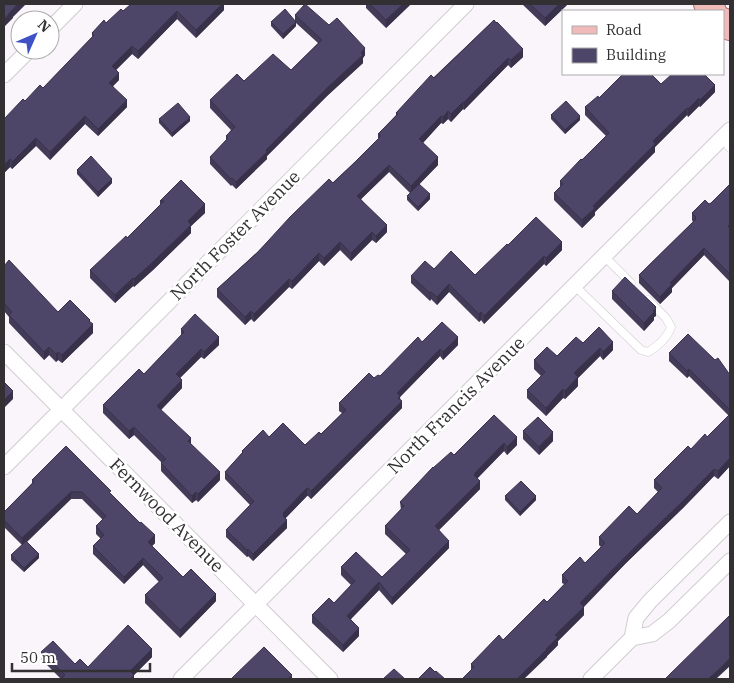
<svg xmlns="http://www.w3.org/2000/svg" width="734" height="683" font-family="'IBM Plex Serif',serif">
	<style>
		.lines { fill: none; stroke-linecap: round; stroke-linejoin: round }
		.service-casing { stroke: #d1cdd1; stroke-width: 9 }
		.minor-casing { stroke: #d1cdd1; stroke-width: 17 }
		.primary-casing { stroke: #a66c6c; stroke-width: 26 }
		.service { stroke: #fff; stroke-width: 8 }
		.minor { stroke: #fff; stroke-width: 15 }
		.primary { stroke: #efbab9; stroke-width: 24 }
		.wall { fill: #433c59 }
		.shaded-wall { fill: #373149 }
		.building { fill: #4e4668; stroke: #373149 }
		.labels { text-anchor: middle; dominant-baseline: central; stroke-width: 5; stroke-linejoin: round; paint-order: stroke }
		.street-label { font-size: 18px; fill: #323032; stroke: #fff }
	</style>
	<rect width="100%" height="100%" fill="#f9f5fa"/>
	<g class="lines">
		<defs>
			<g id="service">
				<polyline points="722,138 730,148"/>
				<polyline points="604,256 631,283"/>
				<path d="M575,286L641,350L648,352C657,347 668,337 671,327L666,318L648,300"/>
			</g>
			<g id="minor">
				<polyline points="50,29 75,4"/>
				<polyline points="4,75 29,50"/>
				<polyline points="4,352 330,679"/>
				<polyline points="4,467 466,4"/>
				<polyline points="632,638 636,618 650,601 730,522"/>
				<polyline points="181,679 730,130"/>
				<polyline points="591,679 632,638 652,634 669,621 730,561"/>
			</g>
			<g id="primary">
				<polyline points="706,4 714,11"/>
				<polyline points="723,20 730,28"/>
			</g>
		</defs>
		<use href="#service" class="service-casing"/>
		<use href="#minor" class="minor-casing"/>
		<use href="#primary" class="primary-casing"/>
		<use href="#service" class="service"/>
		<use href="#minor" class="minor"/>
		<use href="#primary" class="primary"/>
	</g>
	<g class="wall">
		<polygon points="224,4 224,10 196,38 177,19 138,59 132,54 116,70 119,80 113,86 127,107 98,136 85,124 50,160 36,146 12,169 10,167 4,173 25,101 43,88 92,38 92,33 123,11"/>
		<polygon points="366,4 411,4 386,28 366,8"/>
		<polygon points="522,4 568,4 545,26"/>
		<polygon points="295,15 329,25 365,55 363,58 363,63 327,96 267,156 267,159 236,189 232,185 231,186 210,164 210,157 226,141 226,136 231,130 210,108 210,100 244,81 291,70 318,43 296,23 296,26 283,39 271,26 271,22 295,21"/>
		<polygon points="494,20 523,57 511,68 508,65 464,110 463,109 451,122 448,119 443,124 441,123 423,143 438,165 419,184 430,199 418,211 407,200 407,196 410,193 389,172 361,199 387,232 376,243 372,240 351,261 340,250 324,266 319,261 292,289 289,287 254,322 251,319 245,325 217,297 217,289 355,162 378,139 378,134 396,115 396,113"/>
		<polygon points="661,84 715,92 700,107 699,106 688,117 687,115 655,147 655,152 595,212 595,215 582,228 554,200 554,193 560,187 560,181 606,136 585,115 585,107 599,98"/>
		<polygon points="551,115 580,120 565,134 551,119"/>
		<polygon points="159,119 190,121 172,137 159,123"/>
		<polygon points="77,170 112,183 98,197 77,174"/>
		<polygon points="181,180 205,213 191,226 191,233 153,270 134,287 133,286 115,303 90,278 90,270 127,238 160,205 160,201"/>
		<polygon points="730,184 730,282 704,255 672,288 672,292 660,304 639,283 639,275 693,222 692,220 692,213 711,203"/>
		<polygon points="508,245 562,250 546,266 544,264 484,324 481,320 479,322 449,292 437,305 431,299 430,301 411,283 411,276 434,269 475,275"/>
		<polygon points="4,266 58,312 90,322 93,333 62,363 58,360 56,362 49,355 44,360 9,323 9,317 4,311"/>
		<polygon points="612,291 656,316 654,317 654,320 644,331 612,299"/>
		<polygon points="181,329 219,345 204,359 201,357 180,378 182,388 161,410 191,444 220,480 198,502 196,500 192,503 161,471 161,463 162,463 134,435 129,439 103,413 103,405 144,374 181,336"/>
		<polygon points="422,342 458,345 443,360 440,356 400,397 402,408 311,499 308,496 307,496 285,518 287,528 253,561 248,556 247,557 226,537 226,530 250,505 225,479 225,472 242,453 242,451 269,437 305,445 321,434 342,413 339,411 339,403 374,378 380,376"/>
		<polygon points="583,343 613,350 603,360 600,356 578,378 578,386 565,399 563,398 546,416 527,398 527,390 541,376 534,369 534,360 557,356"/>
		<polygon points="669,353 730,375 730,466 718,479 714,476 683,508 626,563 584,607 584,615 558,641 558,645 547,656 547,657 471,671 471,664 503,640 547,602 564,584 562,583 562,575 585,563 601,547 599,545 599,537 637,514 658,492 654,488 654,480 691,449 707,437 729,416 689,376 687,378 669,361"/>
		<polygon points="494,415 517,445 507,455 504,451 477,478 480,489 439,530 449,548 392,605 379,590 351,619 359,636 343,652 312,623 312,615 334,603 351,585 341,575 341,567 382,577 406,554 385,534 385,526 401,510 400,502 433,468 454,455"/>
		<polygon points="523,431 553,441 539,455 523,439"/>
		<polygon points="32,480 111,494 155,543 152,546 183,577 216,601 180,638 145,603 145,595 159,582 143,565 124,584 93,554 93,546 101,539 96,534 96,526 103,520 82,499 71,499 27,542 39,558 24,572 11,560 11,555 22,545 4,527 4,512 32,483"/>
		<polygon points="505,496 536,500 520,516 505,500"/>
		<polygon points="41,652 75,664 88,667 152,657 134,675 134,679 61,679 41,659"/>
	</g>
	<g class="shaded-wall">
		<polygon points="17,4 26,4 13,17 13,18 4,27 4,19"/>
		<polygon points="222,4 224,4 224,10 196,38 196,30"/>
		<polygon points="403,4 411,4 386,28 386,20"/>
		<polygon points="559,4 568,4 545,26 545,18"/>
		<polygon points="177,11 177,19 138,59 138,51"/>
		<polygon points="296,22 296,26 283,39 283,34"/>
		<polygon points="132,46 132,54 112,74 112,66"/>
		<polygon points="365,48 365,55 363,58 363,63 327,96 267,156 267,159 236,189 236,182"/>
		<polygon points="523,49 523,57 511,68 511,60"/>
		<polygon points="508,58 508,65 464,110 464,102"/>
		<polygon points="119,73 119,80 109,90 109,83"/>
		<polygon points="715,85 715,92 700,107 700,100"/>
		<polygon points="699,98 699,106 688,117 688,109"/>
		<polygon points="127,100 127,107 98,136 98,129"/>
		<polygon points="463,102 463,109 451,122 451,114"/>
		<polygon points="687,108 687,115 655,147 655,152 595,212 595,215 582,228 582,220 593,206 653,141"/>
		<polygon points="448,111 448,119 443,124 443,117"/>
		<polygon points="85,116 85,124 50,160 50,152"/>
		<polygon points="441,116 441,123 419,147 419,139"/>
		<polygon points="580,116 580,120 565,134 565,130"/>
		<polygon points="190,117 190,121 172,137 172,133"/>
		<polygon points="36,138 36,146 12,169 12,162"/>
		<polygon points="438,157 438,165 411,193 411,186"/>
		<polygon points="10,159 10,167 4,173 4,165"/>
		<polygon points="389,165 389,172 357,203 357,196"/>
		<polygon points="112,179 112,183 98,197 98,192"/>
		<polygon points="430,194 430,199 418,211 418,207"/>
		<polygon points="205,204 205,213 191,226 191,233 153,270 134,287 134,279 188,221"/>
		<polygon points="387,225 387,232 376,243 376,236"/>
		<polygon points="372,232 372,240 351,261 351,253"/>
		<polygon points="340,242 340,250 324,266 324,258"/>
		<polygon points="562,242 562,250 546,266 546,258"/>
		<polygon points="704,248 704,255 672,288 672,292 660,304 660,297 670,283"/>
		<polygon points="319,253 319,261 292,289 292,281"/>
		<polygon points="544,256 544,264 484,324 484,316"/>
		<polygon points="133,278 133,286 115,303 115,295"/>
		<polygon points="289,279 289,287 254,322 254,314"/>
		<polygon points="449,284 449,292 437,305 437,297"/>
		<polygon points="431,292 431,299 430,301 430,293"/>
		<polygon points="656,307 656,316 654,317 654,320 644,331 644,323"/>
		<polygon points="251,311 251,319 245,325 245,317"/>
		<polygon points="481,312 481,320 479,322 479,314"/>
		<polygon points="90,320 90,327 93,324 93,333 62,363 62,355"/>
		<polygon points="219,337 219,345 204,359 204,352"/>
		<polygon points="458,337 458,345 443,360 443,352"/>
		<polygon points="613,342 613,350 603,360 603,352"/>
		<polygon points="49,347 49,355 44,360 44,352"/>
		<polygon points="600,348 600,356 578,378 578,386 565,399 565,391 574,373"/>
		<polygon points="201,349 201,357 176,382 176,374"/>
		<polygon points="440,349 440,356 400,397 400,402 402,401 402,408 311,499 311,491 397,393"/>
		<polygon points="58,352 58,360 56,362 56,354"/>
		<polygon points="689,369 689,376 687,378 687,371"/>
		<polygon points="182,380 182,388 157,414 157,406"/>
		<polygon points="563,389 563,398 546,416 546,408"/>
		<polygon points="13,391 13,399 4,408 4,400"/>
		<polygon points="134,427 134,435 129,439 129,431"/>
		<polygon points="553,432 553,441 539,455 539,447"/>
		<polygon points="517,437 517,445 507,455 507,447"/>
		<polygon points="191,438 191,445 188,441"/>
		<polygon points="504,443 504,451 476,480 474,475 475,473"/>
		<polygon points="730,458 730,466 718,479 718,471"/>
		<polygon points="714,469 714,476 683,508 626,563 580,610 584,607 584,615 558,641 558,645 547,656 547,657 524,679 517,679 546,649 555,635 580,603"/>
		<polygon points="220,472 220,480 198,502 198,494"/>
		<polygon points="480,481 480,489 435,534 435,526"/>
		<polygon points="307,488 307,496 284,520 283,523 283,513"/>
		<polygon points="71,492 71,499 22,546 22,538"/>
		<polygon points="196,492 196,500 192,503 192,496"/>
		<polygon points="536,496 536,500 520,516 520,512"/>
		<polygon points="287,520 287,528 253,561 253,554"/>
		<polygon points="155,535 155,543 148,550 148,542"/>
		<polygon points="449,541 449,548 392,605 392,598"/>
		<polygon points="248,549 248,556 247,557 247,550"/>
		<polygon points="39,554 39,558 24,572 24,568"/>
		<polygon points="143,558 143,565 124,584 124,577"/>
		<polygon points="379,582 379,590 347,623 347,616"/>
		<polygon points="216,594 216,601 180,638 180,630"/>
		<polygon points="359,628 359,636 343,652 343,645"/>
		<polygon points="152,649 152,657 134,675 134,679 130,679 130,671"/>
		<polygon points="730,658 730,666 716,679 708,679"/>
		<polygon points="292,675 292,679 287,679"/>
	</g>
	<g class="building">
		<polygon points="4,4 17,4 4,19"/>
		<polygon points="131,4 222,4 196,30 177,11 138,51 132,46 112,66 119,73 109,83 127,100 98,129 85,116 50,152 36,138 12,162 10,159 4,165 4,119 23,99 25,101 40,85 43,88 94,35 92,33 104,20 106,23 121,9 123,11"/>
		<polygon points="305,4 329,25 337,18 365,48 361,53 363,55 327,88 266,150 267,152 236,182 232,178 231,179 210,157 228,138 226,136 235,127 210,100 237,74 244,81 273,54 291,70 322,40 295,15"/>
		<polygon points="370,4 403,4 386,20"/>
		<polygon points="530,4 559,4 545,18"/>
		<polygon points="285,9 296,22 283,34 271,22"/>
		<polygon points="494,20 496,23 497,22 523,49 511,60 508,58 464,102 463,102 451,114 448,111 443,117 441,116 419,139 438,157 411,186 389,165 357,196 387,225 376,236 372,232 351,253 340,242 324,258 319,253 292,281 289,279 254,314 251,311 245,317 217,289 257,253 290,217 329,179 333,183 355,162 381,136 378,134 398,114 396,113 431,75 434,78"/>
		<polygon points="623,74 651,74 661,84 672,74 704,74 715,85 700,100 699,98 688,109 687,108 653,141 655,144 593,206 595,208 582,220 554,193 563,184 560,181 581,159 582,160 609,133 585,107 598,96 599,98"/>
		<polygon points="566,101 580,116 565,130 551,115"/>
		<polygon points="178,103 190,117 172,133 159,119"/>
		<polygon points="91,156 112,179 98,192 77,170"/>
		<polygon points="181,180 205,204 188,221 191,225 153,262 134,279 133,278 115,295 90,270 126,236 127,238 164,201 160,201"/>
		<polygon points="419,184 430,194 418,207 407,196"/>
		<polygon points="730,184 730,224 728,226 730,229 730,274 704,248 670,283 672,284 660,297 639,275 696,219 695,218 696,217 692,213 705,200 709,204 711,203"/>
		<polygon points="536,217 562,242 546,258 544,256 484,316 481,312 479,314 449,284 437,297 431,292 430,293 411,276 425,261 434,269 451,251 475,275 507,244 508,245"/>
		<polygon points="9,260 58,312 70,300 90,320 89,321 93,324 62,355 58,352 56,354 49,347 44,352 9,315 12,312 4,303 4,266"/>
		<polygon points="625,277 656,307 653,311 654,312 644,323 612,291"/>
		<polygon points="195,314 219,337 204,352 201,349 176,374 182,380 157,406 191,438 188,441 220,472 198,494 196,492 192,496 161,463 166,459 134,427 129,431 103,405 139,369 144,374 184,332 181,329"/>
		<polygon points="442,322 458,337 443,352 440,349 397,393 400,396 398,398 402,401 379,424 311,491 308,488 307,488 283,513 284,514 283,516 287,520 253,554 248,549 247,550 226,530 254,501 225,472 243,452 242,451 263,430 269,437 283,423 305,445 319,432 321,434 346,410 339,403 369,373 374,378 378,375 380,376 418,337 422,342"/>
		<polygon points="599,327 613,342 603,352 600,348 574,373 578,377 565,391 563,389 546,408 527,390 545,372 534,360 547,347 557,356 576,337 583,343"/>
		<polygon points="688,334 715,360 718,358 730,375 730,410 689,369 687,371 669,353"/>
		<polygon points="4,382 13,391 4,400"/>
		<polygon points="730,414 730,458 718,471 714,469 683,501 626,556 580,603 584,607 555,635 558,637 546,649 547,649 517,679 462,679 474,667 471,664 499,635 503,640 544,599 547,602 568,581 562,575 580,557 585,563 605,543 599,537 629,506 637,514 662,488 654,480 688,446 691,449 705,434 707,437"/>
		<polygon points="494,415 517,437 507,447 504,443 475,473 476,473 474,475 480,481 435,526 449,541 392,598 379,582 347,616 359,628 343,645 312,615 329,598 334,603 355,581 341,567 356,552 382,577 410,550 385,526 404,506 400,502 433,467 433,468 451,452 454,455"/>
		<polygon points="538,417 553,432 539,447 523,431"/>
		<polygon points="66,446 111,491 109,492 140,523 141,522 155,535 148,542 183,577 191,569 216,594 180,630 145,595 163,578 143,558 124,577 93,546 104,535 96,526 106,516 82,492 71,492 22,538 4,520 4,512 34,482 32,480"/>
		<polygon points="521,481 536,496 520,512 505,496"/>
		<polygon points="26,541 39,554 24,568 11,555"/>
		<polygon points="730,615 730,658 708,679 665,679"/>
		<polygon points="128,625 152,649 130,671 134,675 130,679 61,679 65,675 41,652 53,641 75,664 80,659 88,667"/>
		<polygon points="264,647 292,675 287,679 231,679"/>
		<polygon points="430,667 435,672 436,671 445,679 418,679"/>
		<polygon points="394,669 405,679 383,679"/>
	</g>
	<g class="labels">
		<g class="street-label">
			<text transform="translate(235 235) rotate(-45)">North Foster Avenue</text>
			<text transform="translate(456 405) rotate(-45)">North Francis Avenue</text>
			<text transform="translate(167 515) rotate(45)">Fernwood Avenue</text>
		</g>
	</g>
	<rect width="734" height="683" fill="none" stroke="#323032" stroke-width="10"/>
	<rect x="562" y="10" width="162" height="65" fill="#ffffff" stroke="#adacad"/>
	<rect x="572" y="26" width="25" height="8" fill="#efbab9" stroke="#adacad"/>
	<text x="606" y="35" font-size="15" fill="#323032">Road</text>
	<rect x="572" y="48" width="25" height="15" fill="#4e4668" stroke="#adacad"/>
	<text x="606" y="60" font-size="15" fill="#323032">Building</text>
	<g transform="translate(35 35) rotate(45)"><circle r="24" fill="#ffffff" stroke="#adacad"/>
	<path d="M0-4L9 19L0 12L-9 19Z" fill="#3e52c5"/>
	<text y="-8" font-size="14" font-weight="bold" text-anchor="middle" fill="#323032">N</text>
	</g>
	<path d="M12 663v8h138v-8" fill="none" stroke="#323032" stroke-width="2.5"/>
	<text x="20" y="663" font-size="15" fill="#323032" stroke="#ffffff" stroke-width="4" paint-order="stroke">50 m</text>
</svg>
